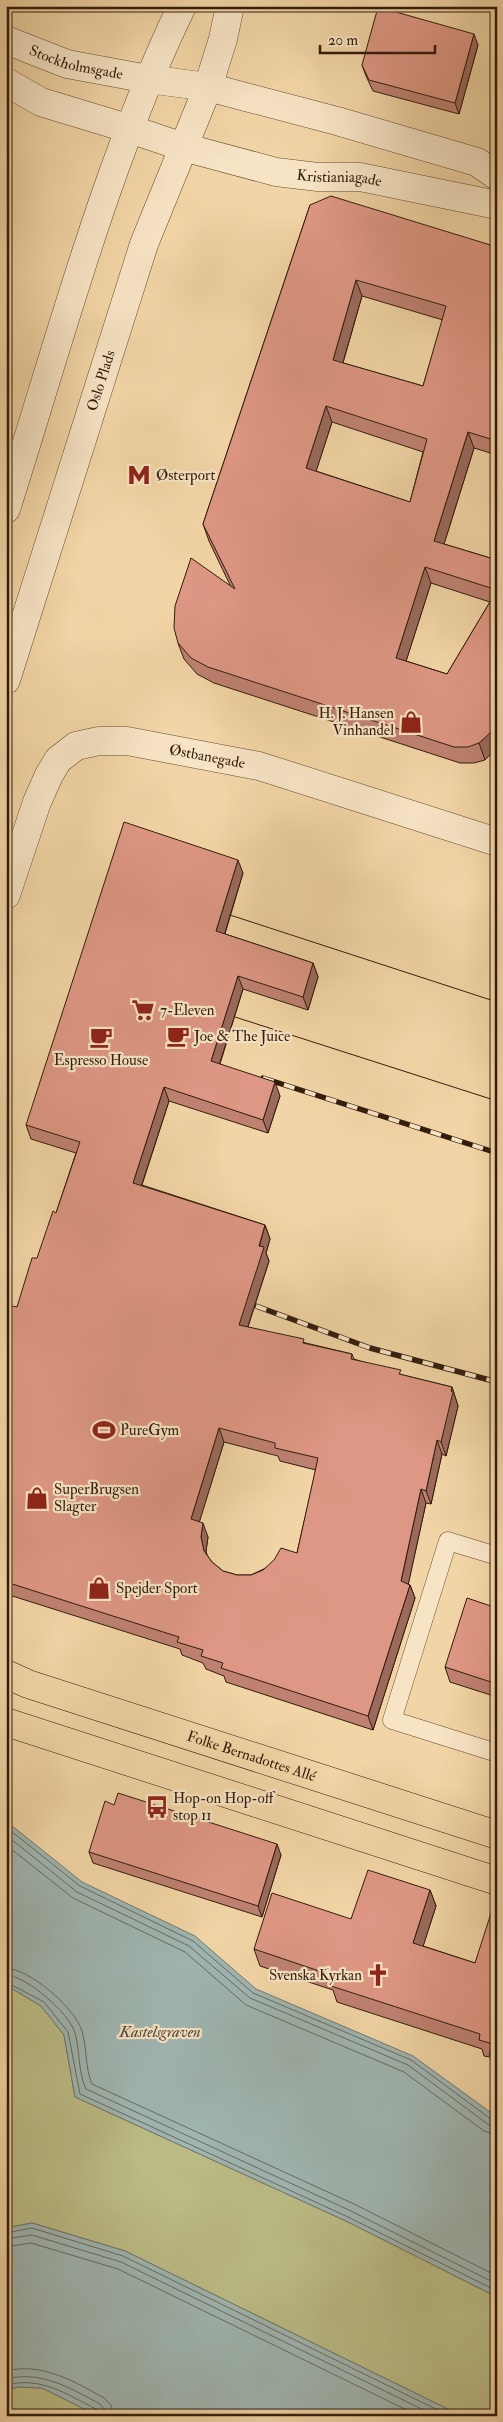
<svg xmlns="http://www.w3.org/2000/svg" width="503" height="2422" font-family="'IM FELL Double Pica',serif">
	<style>
		.green { fill: #bcbd86; stroke: #776c4a }
		.water { fill: #9fb6b2; stroke: #737870 }
		.lines { fill: none; stroke-linecap: round; stroke-linejoin: round }
		.shore { stroke: #686960; stroke-width: 1 }
		.service-casing { stroke: #624a33; stroke-width: 19 }
		.minor-casing { stroke: #624a33; stroke-width: 29 }
		.tertiary-casing { stroke: #624a33; stroke-width: 29 }
		.primary-casing { stroke: #321c0d; stroke-width: 29 }
		.service { stroke: #f7e4c5; stroke-width: 18 }
		.minor { stroke: #f7e4c5; stroke-width: 28 }
		.tertiary { stroke: #f7e4c5; stroke-width: 28 }
		.primary { stroke: #f2d5a6; stroke-width: 28 }
		.tram { stroke: #321c0d; stroke-width: 1 }
		.rail-casing { stroke: #321c0d; stroke-width: 5.5 }
		.rail { stroke: #f7e4c5; stroke-width: 4; stroke-dasharray: 11; stroke-linecap: butt }
		.wall { fill: #bf8272; stroke: #321c0d; fill-rule: evenodd }
		.shaded-wall { fill: #9b6a5c; stroke: #321c0d }
		.building { fill: #de9784; stroke: #321c0d; fill-rule: evenodd }
		.labels { text-anchor: middle; dominant-baseline: central; stroke-width: 4.5; stroke-linejoin: round; paint-order: stroke }
		.street-label { font-size: 15px; fill: #321c0d; stroke: #f7e4c5 }
		.poi-label { font-size: 15px; fill: #321c0d; stroke: #f7e4c5; text-anchor: start }
		.water-label { font-size: 16px; font-style: italic; fill: #534a3f; stroke: #f7e4c5 }
	</style>
	<rect width="100%" height="100%" fill="#f2d5a6"/>
	<filter id="stains"><feTurbulence type="fractalNoise" baseFrequency=".004" numOctaves="4"/><feColorMatrix values="0 0 0 0 .2 0 0 0 0 .09 0 0 0 0 .02 0 0 0 .5 -.17"/></filter>
	<radialGradient id="worn" r=".72"><stop offset=".6" stop-color="#630" stop-opacity="0"/><stop offset="1" stop-color="#630" stop-opacity=".3"/></radialGradient>
	<g class="green">
		<polygon points="6,1985 41,2006 64,2035 75,2097 346,2221 497,2297 497,2416 462,2416 125,2251 32,2223 6,2228"/>
		<polygon points="18,2387 42,2388 98,2416 6,2416 6,2390"/>
	</g>
	<g class="water">
		<polygon points="6,1821 82,1882 195,1936 256,1989 413,2056 497,2117 497,2297 346,2221 75,2097 64,2035 41,2006 6,1985"/>
		<polygon points="32,2223 125,2251 462,2416 98,2416 42,2388 18,2387 6,2390 6,2228"/>
	</g>
	<g class="lines">
		<g class="shore">
			<polyline points="6,1827 80,1886 193,1941 253,1993 411,2060 492,2120 497,2121"/>
			<polyline points="6,1835 77,1892 189,1946 250,1998 408,2065 489,2125 497,2127"/>
			<polyline points="6,1845 73,1898 185,1952 246,2005 404,2072 484,2131 497,2135"/>
			<path d="M6,1968C30,1969 75,2008 82,2031C87,2048 85,2068 92,2084L354,2204L497,2276"/>
			<path d="M6,1975C27,1976 69,2013 75,2033C80,2051 78,2072 86,2089L351,2211L497,2284"/>
			<polyline points="6,1982 44,2002 68,2032 80,2094 348,2217 497,2291"/>
			<polyline points="6,2233 32,2228 123,2256 450,2416"/>
			<polyline points="6,2239 32,2235 121,2262 436,2416"/>
			<polyline points="6,2247 31,2243 118,2269 419,2416"/>
			<path d="M6,2371C41,2362 74,2381 104,2398L111,2405L113,2416"/>
			<path d="M6,2379C41,2370 70,2388 100,2404L104,2409L105,2416"/>
			<path d="M6,2385C41,2376 66,2394 96,2409L99,2416"/>
		</g>
		<defs>
			<polyline id="service" points="497,1556 448,1541 392,1720 497,1753"/>
			<g id="minor">
				<path id="s1" d="M6,40L67,64L148,79"/>
				<polyline points="6,82 41,102 130,129"/>
				<path id="s2" d="M6,895L37,802L49,775L58,760L76,746L99,741H127L259,766L497,842"/>
			</g>
			<g id="tertiary">
				<polyline points="148,79 208,87 337,121 477,162 497,176"/>
				<path id="s3" d="M130,129L183,147L276,172L318,177H360L497,205"/>
				<path d="M6,509C60,340 105,166 182,6"/>
				<path id="s4" d="M6,680L144,244L208,87L223,39L230,6"/>
			</g>
			<g id="primary">
				<path id="s5" d="M6,1674L28,1684L497,1835"/>
				<polyline points="6,1722 497,1881"/>
			</g>
		</defs>
		<use href="#service" class="service-casing"/>
		<use href="#minor" class="minor-casing"/>
		<use href="#tertiary" class="tertiary-casing"/>
		<use href="#primary" class="primary-casing"/>
		<use href="#service" class="service"/>
		<use href="#minor" class="minor"/>
		<use href="#tertiary" class="tertiary"/>
		<use href="#primary" class="primary"/>
		<g class="tram">
			<polyline points="230,915 497,1002"/>
			<polyline points="235,1017 497,1101"/>
		</g>
		<defs>
			<g id="rail">
				<polyline points="263,1078 497,1153"/>
				<polyline points="256,1306 370,1348 497,1382"/>
			</g>
		</defs>
		<use href="#rail" class="rail-casing"/>
		<use href="#rail" class="rail"/>
	</g>
	<g class="wall">
		<polygon points="478,45 459,114 373,91 366,76 362,65"/>
		<path d="M310,205L497,247V455L474,448L444,544L497,560L496,749L485,760L474,763H460L214,683L197,674L184,659L178,643L231,587L209,541L203,524ZM362,296L443,320L423,386L343,363ZM332,422L423,452L410,502L316,471ZM431,583L490,602L447,674L406,661Z"/>
		<path d="M243,873L225,934L313,963L318,977L308,1010L243,989L220,1064L280,1096L268,1133L169,1101L142,1185L265,1225L270,1239L266,1253L269,1261L248,1327L306,1343L352,1354L354,1359L403,1375L452,1387L458,1406L446,1456L442,1454L431,1504L426,1503L408,1584L410,1585L415,1598L373,1730L226,1682L224,1676L206,1669L203,1663L182,1655L180,1649L6,1594V1324L17,1307L56,1213L76,1153L31,1139L26,1125ZM224,1442L278,1456L280,1461L316,1470L297,1553L251,1575H237L223,1571L212,1562L207,1555L206,1551L208,1537L199,1522Z"/>
		<polygon points="497,1608 497,1697 450,1682 445,1667"/>
		<polygon points="114,1805 281,1855 262,1917 93,1863 89,1852"/>
		<polygon points="430,1890 436,1906 423,1946 475,1963 497,1912 497,2072 495,2072 490,2057 484,2056 482,2049 337,2002 333,1990 260,1966 254,1949 351,1919"/>
	</g>
	<g class="shaded-wall">
		<polygon points="474,34 478,45 459,114 455,103"/>
		<polygon points="356,280 362,296 339,376 333,360"/>
		<polygon points="326,406 332,422 312,484 306,468"/>
		<polygon points="468,432 474,448 440,557 434,541"/>
		<polygon points="425,567 431,583 402,674 396,658"/>
		<polygon points="497,722 497,748 485,760 479,743"/>
		<polygon points="238,860 243,873 221,945 216,931"/>
		<polygon points="313,963 318,977 308,1010 303,997"/>
		<polygon points="238,976 243,989 216,1075 211,1061"/>
		<polygon points="275,1082 280,1096 268,1133 263,1120"/>
		<polygon points="164,1087 169,1101 138,1196 133,1183"/>
		<polygon points="265,1225 270,1239 266,1253 269,1261 244,1338 239,1325"/>
		<polygon points="452,1387 458,1406 446,1456 441,1442"/>
		<polygon points="219,1428 224,1442 196,1533 191,1519"/>
		<polygon points="437,1440 442,1454 431,1504 426,1491"/>
		<polygon points="421,1489 426,1503 406,1595 401,1581"/>
		<polygon points="203,1523 208,1537 206,1551 209,1564 204,1551 201,1537"/>
		<polygon points="410,1585 415,1598 373,1730 368,1716"/>
		<polygon points="277,1844 281,1855 262,1917 258,1906"/>
		<polygon points="430,1890 436,1906 419,1959 413,1943"/>
	</g>
	<g class="building">
		<polygon points="378,7 474,34 455,103 369,80 362,65"/>
		<path d="M331,196L497,247V441L468,432L434,541L497,560V722L490,733L479,743L468,747H454L208,667L191,658L178,643L174,628L175,606L191,558L235,589L203,524L310,205ZM356,280L446,306L423,386L333,360ZM326,406L427,439L410,502L306,468ZM425,567L497,590L447,674L396,658Z"/>
		<path d="M124,822L238,860L216,931L313,963L303,997L238,976L211,1061L275,1082L263,1120L164,1087L133,1183L265,1225L259,1246L264,1247L239,1325L304,1339L303,1343L352,1354L351,1359L401,1370L399,1374L452,1387L451,1391L453,1392L441,1442L437,1440L426,1491L421,1489L401,1581L410,1585L368,1716L221,1668L223,1663L201,1656L203,1650L177,1642L179,1637L6,1582V1324L12,1306L17,1307L32,1258H37L53,1211L56,1213L80,1142L26,1125ZM219,1428L275,1443V1448L318,1458L297,1553L281,1548L274,1560L263,1570L251,1575H237L223,1571L212,1562L204,1551L201,1537L203,1523L191,1519Z"/>
		<polygon points="467,1598 497,1608 497,1684 445,1667"/>
		<polygon points="118,1793 277,1844 258,1906 89,1852 105,1801 114,1805"/>
		<polygon points="368,1870 430,1890 413,1943 475,1963 492,1910 497,1912 497,2061 493,2060 494,2057 489,2055 493,2044 479,2040 480,2034 331,1986 334,1976 254,1949 272,1893 351,1919"/>
	</g>
	<defs>
		<symbol id="metro-bare" viewBox="-9 -9 18 18"><path d="M-5.5 5V-5H-3L0 0L3-5H5.5V5H3V-.5L0 4L-3-.5V5Z" fill="#8f2418" stroke="#f7e4c5" stroke-width="2.5" paint-order="stroke"/></symbol>
		<symbol id="shop-bare" viewBox="-9 -9 18 18"><path d="M-5-2.5h2.3a2.7 3.5 0 0 1 5.4 0H5L5.5 6h-11ZM-1.5-2.5h3a1.5 2.3 0 0 0-3 0Z" fill="#8f2418" stroke="#f7e4c5" stroke-width="2.5" paint-order="stroke"/></symbol>
		<symbol id="supermarket-bare" viewBox="-9 -9 18 18"><path d="M-6-5.5h2.5l.6 2H6L4.5 2H-2.5L-4.4-4H-6ZM-1.5 3.2a1.3 1.3 0 1 0 .1 0ZM3 3.2a1.3 1.3 0 1 0 .1 0Z" fill="#8f2418" stroke="#f7e4c5" stroke-width="2.5" paint-order="stroke"/></symbol>
		<symbol id="cafe-bare" viewBox="-9 -9 18 18"><path d="M-5.5-4.5H6V0H3Q3 3.5 0 3.5H-2.5Q-5.5 3.5-5.5 0ZM3-3.2v2h1.7v-2ZM-6 4.5H4V6H-6Z" fill="#8f2418" stroke="#f7e4c5" stroke-width="2.5" paint-order="stroke"/></symbol>
		<symbol id="stadium-bare" viewBox="-9 -9 18 18"><path d="M0-5a6.5 5 0 1 0 0 10a6.5 5 0 1 0 0-10ZM-3.5-1.8h7v3.6h-7Z" fill="#8f2418" stroke="#f7e4c5" stroke-width="2.5" paint-order="stroke"/></symbol>
		<symbol id="bus-bare" viewBox="-9 -9 18 18"><path d="M-5-6H5V4H4V6H2V4H-2V6H-4V4H-5ZM-3.5-4V0h7V-4ZM-3.5 1.2v1.5H-2V1.2ZM2 1.2v1.5H3.5V1.2Z" fill="#8f2418" stroke="#f7e4c5" stroke-width="2.5" paint-order="stroke"/></symbol>
		<symbol id="church-bare" viewBox="-9 -9 18 18"><path d="M-1.2-6h2.4v3.5h3.3v2.4h-3.3V6h-2.4V-.1h-3.3v-2.4h3.3Z" fill="#8f2418" stroke="#f7e4c5" stroke-width="2.5" paint-order="stroke"/></symbol>
	</defs>
	<g fill-rule="evenodd">
		<use href="#metro-bare" x="123" y="459" width="32" height="32"/>
		<use href="#shop-bare" x="395" y="706" width="32" height="32"/>
		<use href="#supermarket-bare" x="127" y="994" width="32" height="32"/>
		<use href="#cafe-bare" x="162" y="1020" width="32" height="32"/>
		<use href="#cafe-bare" x="85" y="1021" width="32" height="32"/>
		<use href="#stadium-bare" x="88" y="1414" width="32" height="32"/>
		<use href="#shop-bare" x="21" y="1482" width="32" height="32"/>
		<use href="#shop-bare" x="83" y="1572" width="32" height="32"/>
		<use href="#bus-bare" x="141" y="1791" width="32" height="32"/>
		<use href="#church-bare" x="362" y="1959" width="32" height="32"/>
	</g>
	<g class="labels">
		<g class="street-label">
			<text stroke="none"><textPath href="#s1" startOffset="74">Stockholmsgade</textPath></text>
			<text stroke="none"><textPath href="#s3" startOffset="216">Kristianiagade</textPath></text>
			<text stroke="none"><textPath href="#s4" startOffset="314">Oslo Plads</textPath></text>
			<text stroke="none"><textPath href="#s2" startOffset="301">Østbanegade</textPath></text>
			<text stroke="none"><textPath href="#s5" startOffset="259">Folke Bernadottes Allé</textPath></text>
		</g>
		<g class="poi-label">
			<text x="156" y="475">Østerport</text>
			<text x="394" y="713" text-anchor="end">H. J. Hansen<tspan x="394" dy="17">Vinhandel</tspan></text>
			<text x="160" y="1010">7-Eleven</text>
			<text x="194" y="1036">Joe &amp; The Juice</text>
			<text x="101" y="1060" text-anchor="middle">Espresso House</text>
			<text x="120" y="1430">PureGym</text>
			<text x="54" y="1489">SuperBrugsen<tspan x="54" dy="17">Slagter</tspan></text>
			<text x="116" y="1588">Spejder Sport</text>
			<text x="173" y="1798">Hop-on Hop-off<tspan x="173" dy="17">stop 11</tspan></text>
			<text x="362" y="1975" text-anchor="end">Svenska Kyrkan</text>
		</g>
		<g class="water-label">
			<text x="160" y="2032">Kastelsgraven</text>
		</g>
	</g>
	<rect width="503" height="2422" fill="none" stroke="#f2d5a6" stroke-width="25"/>
	<rect x="8" y="8" width="488" height="2407" fill="none" stroke="#321c0d" stroke-width="2.5"/>
	<rect x="12" y="12" width="478" height="2397" fill="none" stroke="#321c0d"/>
	<path d="M320 45v8h115v-8" fill="none" stroke="#321c0d" stroke-width="2.5"/>
	<text x="328" y="45" font-size="15" fill="#321c0d" stroke="#f7e4c5" stroke-width="4" paint-order="stroke">20 m</text>
	<rect width="100%" height="100%" filter="url(#stains)"/>
	<rect width="100%" height="100%" fill="url(#worn)"/>
</svg>
